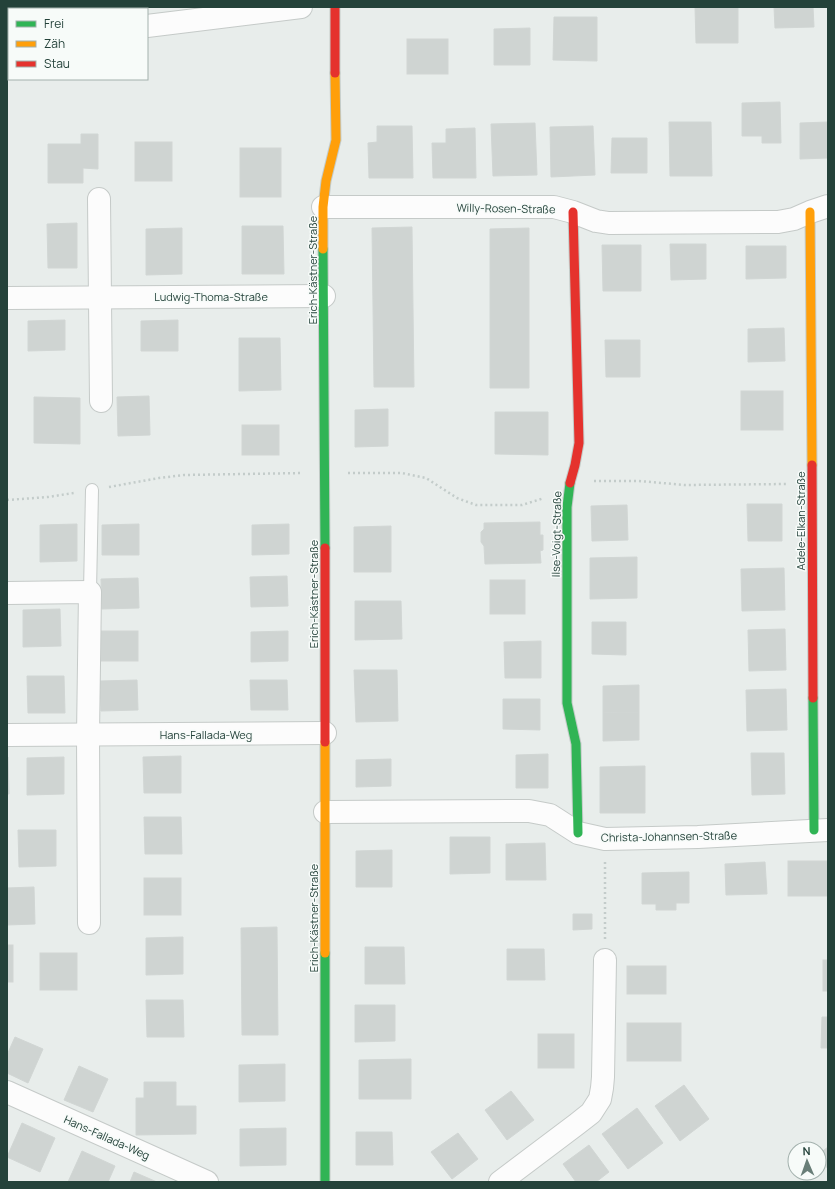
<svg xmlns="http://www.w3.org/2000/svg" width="835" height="1189" font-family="Manrope,sans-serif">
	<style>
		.building { fill: #cfd4d2; stroke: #d1d6d4 }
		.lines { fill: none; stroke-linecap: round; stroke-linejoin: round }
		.lane-casing { stroke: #c5cac8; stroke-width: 14 }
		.street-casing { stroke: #c5cac8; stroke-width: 24 }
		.fast-casing { stroke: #c3cbc8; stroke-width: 11 }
		.slow-casing { stroke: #c3cbc8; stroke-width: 11 }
		.jam-casing { stroke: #c3cbc8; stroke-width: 11 }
		.path { stroke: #c3ccca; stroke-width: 2.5; stroke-dasharray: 2 3; stroke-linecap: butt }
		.lane { stroke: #fcfcfc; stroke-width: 12 }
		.street { stroke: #fcfcfc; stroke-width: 22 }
		.fast { stroke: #30b455; stroke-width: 9 }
		.slow { stroke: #ff9f0a; stroke-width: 9 }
		.jam { stroke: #e5322d; stroke-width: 9 }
		.labels { text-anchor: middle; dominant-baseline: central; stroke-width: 3; stroke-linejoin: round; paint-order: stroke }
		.street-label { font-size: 11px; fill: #24423a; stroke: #f7fbf9 }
	</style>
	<rect width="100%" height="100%" fill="#e8edeb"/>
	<g class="building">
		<polygon points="695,7 738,7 738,43 696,43"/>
		<polygon points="774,7 813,7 814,27 775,28"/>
		<polygon points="554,17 597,17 597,61 553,60"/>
		<polygon points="530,28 530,65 494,65 494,29"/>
		<rect x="407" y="39" width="41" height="35"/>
		<polygon points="780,102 781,143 762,143 762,136 742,136 742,103"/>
		<polygon points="669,122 711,122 712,176 670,176"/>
		<polygon points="828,122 828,158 800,159 800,123"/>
		<polygon points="535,123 537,175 493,176 491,124"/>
		<polygon points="377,126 412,126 413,178 369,178 368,143 377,142"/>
		<polygon points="593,126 595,175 551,177 550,127"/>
		<polygon points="475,128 476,178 433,178 432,143 446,143 446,129"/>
		<polygon points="81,134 98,134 98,169 83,168 83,183 48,183 48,144 81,144"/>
		<polygon points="612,138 647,138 647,173 611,173"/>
		<rect x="135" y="142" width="37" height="39"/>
		<rect x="240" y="148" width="41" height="49"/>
		<polygon points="77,223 77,268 48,268 47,224"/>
		<polygon points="242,226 283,226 284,274 242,274"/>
		<polygon points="412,227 414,387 374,387 372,228"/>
		<polygon points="182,228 182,274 146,275 146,229"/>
		<polygon points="529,228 529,388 490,388 490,229"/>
		<polygon points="670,244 706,244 706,279 671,280"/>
		<polygon points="602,245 641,245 641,291 603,291"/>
		<polygon points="746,246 786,246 786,278 746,279"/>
		<polygon points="65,320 65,350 28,351 28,321"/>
		<polygon points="178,320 178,351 141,351 141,321"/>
		<polygon points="784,328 785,361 748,362 748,329"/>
		<polygon points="239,338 280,338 281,390 239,391"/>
		<polygon points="605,340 640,340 640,377 606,377"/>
		<rect x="741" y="391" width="42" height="39"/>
		<polygon points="149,396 150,435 118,436 117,397"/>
		<polygon points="34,397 80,398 80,444 34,443"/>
		<polygon points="388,409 388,446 355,447 355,410"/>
		<polygon points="495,412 548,412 548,455 495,454"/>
		<rect x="242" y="425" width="37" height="30"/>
		<polygon points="747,504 782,504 782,541 748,541"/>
		<polygon points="627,505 628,540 592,541 591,506"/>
		<polygon points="540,522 540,535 543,535 543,550 540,551 541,563 485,564 484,546 481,542 481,532 484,529 484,523"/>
		<polygon points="77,524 77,561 40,562 40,525"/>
		<polygon points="139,524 139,555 102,555 102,525"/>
		<polygon points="289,524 289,554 252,555 252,525"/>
		<polygon points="391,526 391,572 354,572 354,527"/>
		<polygon points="637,557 637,598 590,599 590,558"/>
		<polygon points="784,568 785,610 742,611 741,569"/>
		<polygon points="287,576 288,606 251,607 250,577"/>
		<polygon points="138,578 139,608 102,609 101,579"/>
		<rect x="490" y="580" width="35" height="34"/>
		<polygon points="355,601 401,601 402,639 355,640"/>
		<polygon points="60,609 61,646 23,647 23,610"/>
		<polygon points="592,622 626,622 626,655 592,654"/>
		<polygon points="785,629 786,670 749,671 748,630"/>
		<rect x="101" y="631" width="37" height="30"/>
		<polygon points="288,631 288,661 251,662 251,632"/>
		<polygon points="541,641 541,678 505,678 504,642"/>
		<polygon points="354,670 397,670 398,721 356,722"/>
		<polygon points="27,676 64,676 65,713 28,713"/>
		<polygon points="137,680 138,710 101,711 100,681"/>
		<polygon points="250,680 287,680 288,710 251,710"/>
		<polygon points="639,685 639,712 603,713 603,686"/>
		<polygon points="786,689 787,730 747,731 746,690"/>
		<polygon points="503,699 540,699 540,730 503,729"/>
		<polygon points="639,712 639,740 603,741 603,713"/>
		<polygon points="751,753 784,753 785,794 752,795"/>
		<polygon points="548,754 548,788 516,788 516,755"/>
		<polygon points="181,756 181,793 144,793 143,757"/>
		<polygon points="7,757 8,757 9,794 7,794"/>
		<polygon points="64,757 64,794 27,795 27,758"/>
		<polygon points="391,759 391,786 356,787 356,760"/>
		<polygon points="645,766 645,813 600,813 600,767"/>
		<polygon points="144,817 181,817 182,854 145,854"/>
		<polygon points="18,830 56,830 56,866 19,867"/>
		<polygon points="450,837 490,837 490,873 450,874"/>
		<polygon points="545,843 546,880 506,880 506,844"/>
		<polygon points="392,850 392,887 356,887 356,851"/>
		<rect x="788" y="861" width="40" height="35"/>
		<polygon points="765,862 767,894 726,895 725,864"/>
		<polygon points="689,872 689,903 676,903 676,910 656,910 656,904 642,904 642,873"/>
		<rect x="144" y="878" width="37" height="37"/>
		<polygon points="34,887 35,924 7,925 7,888"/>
		<polygon points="573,914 592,914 592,929 573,930"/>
		<polygon points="277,927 278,1035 242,1035 241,928"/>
		<polygon points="183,937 183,974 146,975 146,938"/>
		<rect x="7" y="945" width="6" height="37"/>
		<polygon points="365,947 404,947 405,984 365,984"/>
		<polygon points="507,949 544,949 545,980 507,980"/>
		<rect x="40" y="953" width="37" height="37"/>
		<rect x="823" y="960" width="5" height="31"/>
		<rect x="627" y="966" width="39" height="28"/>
		<polygon points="146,1000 183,1000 184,1037 147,1037"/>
		<polygon points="355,1005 395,1005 395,1041 355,1042"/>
		<polygon points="822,1017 828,1017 828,1048 821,1048"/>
		<rect x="627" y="1023" width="54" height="38"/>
		<rect x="538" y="1034" width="36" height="34"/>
		<polygon points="15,1037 43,1049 28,1083 7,1073 7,1055"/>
		<polygon points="411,1059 411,1099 359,1099 359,1060"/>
		<polygon points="285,1064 285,1101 239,1102 239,1065"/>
		<polygon points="79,1066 108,1079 93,1112 64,1100"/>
		<polygon points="144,1082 176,1082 176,1106 196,1106 196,1134 136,1135 136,1098 144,1098"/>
		<polygon points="684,1085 709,1119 680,1141 655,1106"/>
		<polygon points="511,1091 534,1120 507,1140 485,1110"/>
		<polygon points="637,1108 663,1143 628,1169 602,1134"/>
		<polygon points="22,1123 55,1138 40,1172 7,1157"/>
		<polygon points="286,1128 286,1165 240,1166 240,1129"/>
		<polygon points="356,1132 392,1132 393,1165 356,1165"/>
		<polygon points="458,1133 478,1159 452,1179 431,1152"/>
		<polygon points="589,1145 609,1172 596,1182 576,1182 563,1164"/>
		<polygon points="828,1147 828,1169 819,1157 819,1154"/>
		<polygon points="82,1151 115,1166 108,1182 68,1182"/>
		<polygon points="134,1172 157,1182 130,1182"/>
	</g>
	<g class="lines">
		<defs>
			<polyline id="lane" points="90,592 92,490"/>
			<g id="street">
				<polyline points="147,26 301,7"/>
				<polyline points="7,43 9,42"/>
				<polyline points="99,199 101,401"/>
				<polyline points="323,207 554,207 573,212 596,221 609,223 778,222 794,219 810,212 828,206"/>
				<polyline points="7,298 324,296"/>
				<polyline points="7,593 90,592 88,735 89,923"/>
				<polyline points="7,735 325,733"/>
				<polyline points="325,812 529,811 550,815 578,833 605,839 698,837 828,830"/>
				<polyline points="7,1092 207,1182"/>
				<polyline points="500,1182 577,1124 591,1113 600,1099 602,1088 603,1077 605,960"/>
			</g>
			<g id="fast">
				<polyline points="323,249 325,548"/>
				<polyline points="570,483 567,507 567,703 576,744 578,833"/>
				<polyline points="813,698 814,830"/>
				<polyline points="325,953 325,1182"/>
			</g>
			<g id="slow">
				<polyline points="810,212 812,465"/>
				<polyline points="323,249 323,207 326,181 336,140 335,73"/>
				<polyline points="325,742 325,953"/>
			</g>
			<g id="jam">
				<polyline points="335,7 335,73"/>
				<polyline points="812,465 813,698"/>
				<polyline points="570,483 575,465 579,443 573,212"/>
				<polyline points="325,548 325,742"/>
			</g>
		</defs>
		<use href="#lane" class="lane-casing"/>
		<use href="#street" class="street-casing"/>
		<use href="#fast" class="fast-casing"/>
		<use href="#slow" class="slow-casing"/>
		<use href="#jam" class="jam-casing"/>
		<g class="path">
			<polyline points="348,473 402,473 426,478 457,498 476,505 522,505 544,498"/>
			<polyline points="594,481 639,481 685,485 788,484"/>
			<polyline points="109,487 159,478 184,475 303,473"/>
			<polyline points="7,500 48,497 74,493"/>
			<polyline points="605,862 605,939"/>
		</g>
		<use href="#lane" class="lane"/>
		<use href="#street" class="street"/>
		<use href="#fast" class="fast"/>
		<use href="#slow" class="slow"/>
		<use href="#jam" class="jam"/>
	</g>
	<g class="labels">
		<g class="street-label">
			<text transform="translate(506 208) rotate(1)">Willy-Rosen-Straße</text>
			<text transform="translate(312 270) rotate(-90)">Erich-Kästner-Straße</text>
			<text x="211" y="296">Ludwig-Thoma-Straße</text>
			<text transform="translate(800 521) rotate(-90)">Adele-Elkan-Straße</text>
			<text transform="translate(556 534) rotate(-89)">Ilse-Voigt-Straße</text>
			<text transform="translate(313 594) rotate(-90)">Erich-Kästner-Straße</text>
			<text x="206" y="734">Hans-Fallada-Weg</text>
			<text transform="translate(669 836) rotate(-1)">Christa-Johannsen-Straße</text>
			<text transform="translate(313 918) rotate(-90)">Erich-Kästner-Straße</text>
			<text transform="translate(107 1137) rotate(24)">Hans-Fallada-Weg</text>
		</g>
	</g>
	<rect width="835" height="1189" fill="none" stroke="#24423a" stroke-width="16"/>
	<rect x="8" y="8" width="140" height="72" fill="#f7fbf9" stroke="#a3b1ad"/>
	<rect x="16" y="21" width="20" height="6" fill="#30b455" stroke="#a3b1ad"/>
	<text x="44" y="28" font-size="12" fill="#24423a">Frei</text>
	<rect x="16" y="41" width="20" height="6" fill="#ff9f0a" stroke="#a3b1ad"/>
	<text x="44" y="48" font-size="12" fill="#24423a">Zäh</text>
	<rect x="16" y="61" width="20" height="6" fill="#e5322d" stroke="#a3b1ad"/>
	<text x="44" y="68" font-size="12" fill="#24423a">Stau</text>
	<g transform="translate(807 1161) rotate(358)"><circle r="19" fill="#f7fbf9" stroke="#a3b1ad"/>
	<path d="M0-3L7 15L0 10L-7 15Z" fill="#697e78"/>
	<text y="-6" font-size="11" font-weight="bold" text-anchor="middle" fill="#24423a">N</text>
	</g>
</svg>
